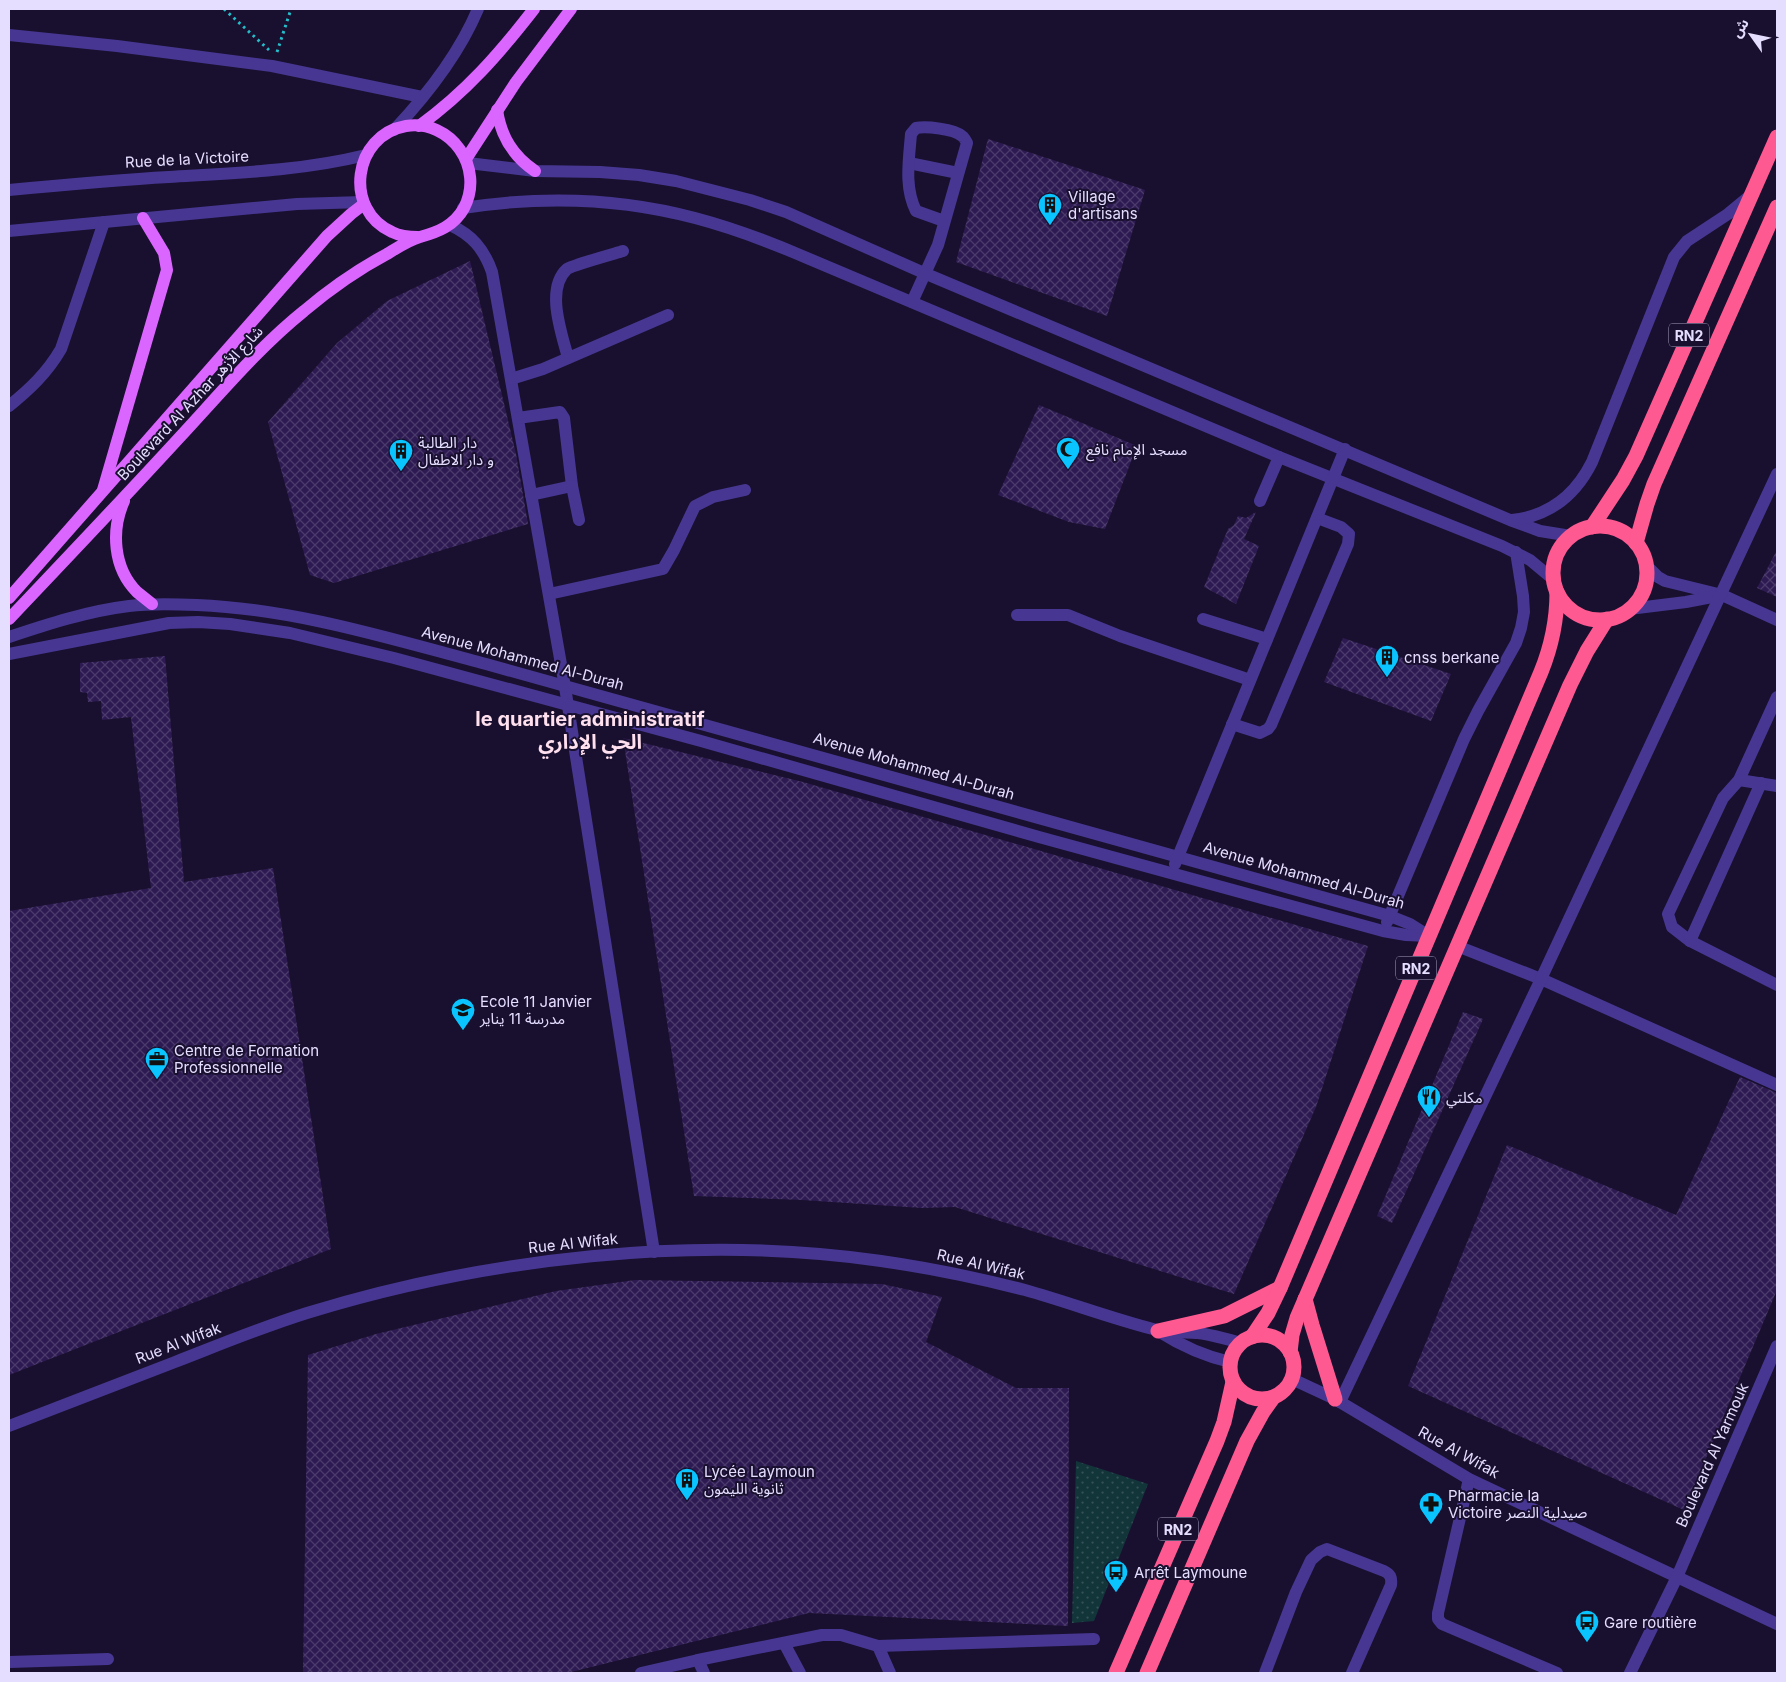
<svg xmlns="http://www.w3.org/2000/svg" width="1786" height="1682" font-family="Inter,'Noto Sans Arabic',sans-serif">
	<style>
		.grass { fill: url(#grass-dots) }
		.building { fill: url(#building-cross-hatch) }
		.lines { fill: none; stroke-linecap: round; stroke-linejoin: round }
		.path { stroke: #26bdca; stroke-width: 3; stroke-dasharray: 2.5 4; stroke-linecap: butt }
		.minor { stroke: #473792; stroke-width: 12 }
		.major { stroke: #db65ff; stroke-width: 12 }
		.highway { stroke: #ff5991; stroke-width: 15 }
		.labels { text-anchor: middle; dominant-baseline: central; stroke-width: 4; stroke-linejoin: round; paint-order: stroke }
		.shield { fill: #19102f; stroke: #a8a0c1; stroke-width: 1 }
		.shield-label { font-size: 14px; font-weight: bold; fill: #e6deff }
		.street-label { font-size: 15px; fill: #e6deff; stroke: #19102f }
		.poi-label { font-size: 15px; fill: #e6deff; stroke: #19102f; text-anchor: start }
		.district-label { font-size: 20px; font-weight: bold; fill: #ffe0ef; stroke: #19102f }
	</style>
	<defs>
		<pattern id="grass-dots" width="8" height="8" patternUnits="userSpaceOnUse" patternTransform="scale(1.25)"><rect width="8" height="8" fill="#12353a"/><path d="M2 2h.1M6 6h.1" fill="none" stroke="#345258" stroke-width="1.8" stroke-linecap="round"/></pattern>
		<pattern id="building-cross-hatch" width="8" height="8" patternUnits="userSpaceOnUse" patternTransform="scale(1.25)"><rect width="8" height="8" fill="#2d1a52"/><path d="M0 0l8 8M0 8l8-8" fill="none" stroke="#4b3b6c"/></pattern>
	</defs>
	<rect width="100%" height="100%" fill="#19102f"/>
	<polygon class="grass" points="1076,1461 1148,1484 1094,1621 1072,1623"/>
	<g class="building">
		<polygon points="988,139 1145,190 1107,316 956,262"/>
		<polygon points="470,261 516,454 528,524 334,583 310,575 268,422 337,343 387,301"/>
		<polygon points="1039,405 1137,446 1105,529 1069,522 998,495"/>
		<polygon points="1256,512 1244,539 1259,546 1236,604 1204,587 1228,529 1234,525 1238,516 1246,518"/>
		<polygon points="1777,550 1777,597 1757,588"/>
		<polygon points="1343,638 1451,674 1431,721 1324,682"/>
		<polygon points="165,656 184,882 273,868 331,1249 9,1375 9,911 151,888 131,717 102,720 101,701 88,702 87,693 80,692 80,663"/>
		<polygon points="623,738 803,782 1368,946 1316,1107 1234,1294 955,1207 922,1208 802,1200 694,1196"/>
		<polygon points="1463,1012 1483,1019 1392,1223 1377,1216"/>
		<polygon points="1740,1077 1777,1093 1777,1290 1684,1510 1408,1386 1507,1145 1676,1215"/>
		<polygon points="635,1280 882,1284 942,1297 926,1342 1016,1388 1069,1388 1068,1626 809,1613 567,1673 303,1673 308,1355 376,1334 556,1291"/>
	</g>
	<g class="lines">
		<g class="path">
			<polyline points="224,9 269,50"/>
			<polyline points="277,52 291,9"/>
		</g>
		<g class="minor">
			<polyline points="9,35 117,46 272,66 422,97"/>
			<path d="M394,130C427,95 459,54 478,9"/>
			<polyline points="468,163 535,171 600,172 639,175 676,181 750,200 786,212 924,273 1510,520 1540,531 1571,536"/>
			<polyline points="909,163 958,173"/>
			<path d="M9,190C62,185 115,180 169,177C235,173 301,171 366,155"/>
			<path d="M463,208C540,196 620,198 695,218C733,228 770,242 807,258L1279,457L1502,546L1530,560L1554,580"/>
			<path d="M450,225C472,235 484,249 492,272L565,687L654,1252"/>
			<polyline points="9,231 297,204 363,202"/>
			<path d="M912,302L938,245L967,143C966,141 963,136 962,136C954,129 926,126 916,128L911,134C909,160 904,187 916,211L944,221"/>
			<path d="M568,358C562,334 545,289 567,269C573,265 613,254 623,251"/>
			<polyline points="511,379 543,369 668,315"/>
			<path d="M9,406C30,389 47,373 61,349L104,222"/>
			<polyline points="518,418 560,412 564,418 572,486 531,495"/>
			<polyline points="572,486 579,520"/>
			<polyline points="1260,501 1279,457"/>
			<path d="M1512,520C1549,516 1575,496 1592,462L1674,257L1687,241L1728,214L1751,195"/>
			<polyline points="1646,565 1658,577 1665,581 1722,595 1777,620"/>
			<polyline points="549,594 663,569 674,550 695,506 713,497 745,490"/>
			<polyline points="1629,609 1686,602 1717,596"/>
			<polyline points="1017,615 1068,615 1120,636 1250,680"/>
			<polyline points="1203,619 1267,639"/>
			<path d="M9,637C48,624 88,611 129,606C152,603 175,604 197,605C296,609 391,639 486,664L1390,916L1410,924L1429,936"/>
			<polyline points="9,654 169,623 198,622 230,624 290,633 394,658 701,741 1039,837 1383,931 1406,935 1429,936"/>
			<polyline points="1777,697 1739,780 1723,798 1668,914 1672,927 1690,941 1777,985"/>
			<polyline points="1232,724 1260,733 1268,729 1271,725 1348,544 1349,534 1341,527 1317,518"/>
			<polyline points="1739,780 1777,786"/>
			<polyline points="1175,864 1345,449"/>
			<polyline points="1387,922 1464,739 1478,711 1516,643 1521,628 1524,612 1523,596 1516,552"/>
			<polyline points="1690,941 1761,783"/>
			<polyline points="1457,946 1541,979 1777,1085"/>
			<path d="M1158,1331C1180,1345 1204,1356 1230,1362"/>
			<polyline points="1292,1379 1335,1399 1469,1479 1777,1624"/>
			<polyline points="1340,1402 1541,979 1777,474"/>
			<path d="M9,1426C64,1405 120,1383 175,1362C219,1345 262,1327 307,1313C486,1258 695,1234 881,1261C930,1268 978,1278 1025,1290C1068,1302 1110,1318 1153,1329C1167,1333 1183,1332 1198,1333C1213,1335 1227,1339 1241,1343"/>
			<polyline points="1469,1479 1438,1613 1438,1619 1442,1624 1557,1673"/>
			<polyline points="784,1643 800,1673"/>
			<polyline points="878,1646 890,1673"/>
			<polyline points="698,1660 704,1673"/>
			<polyline points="9,1662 108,1659"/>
			<polyline points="641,1673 698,1660 822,1635 841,1635 878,1646 1094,1639"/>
			<path d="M1265,1673L1296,1592L1311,1560L1320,1552L1327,1549L1384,1571C1390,1574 1392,1577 1391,1585L1352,1673"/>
			<polyline points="1630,1673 1677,1577 1777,1346"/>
		</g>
		<g class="major">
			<path d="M497,110C501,137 513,156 535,171"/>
			<path d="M419,126C466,92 499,54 534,9"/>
			<polyline points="466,159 516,82 571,9"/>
			<polyline points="103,490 167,270 164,253 143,218"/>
			<path d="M124,501C111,530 113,568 137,592C142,596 147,600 152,604"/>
			<polyline points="9,598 327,236 351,214 364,204"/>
			<path d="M9,619C66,559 123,499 179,438C219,395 258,348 304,311C330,289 357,270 387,254C397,248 409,240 420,237C438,232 454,226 464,208C485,168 451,119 406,126C353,135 343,210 392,232C400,236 409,237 418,237"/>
		</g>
		<g class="highway">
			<circle cx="1600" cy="573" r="47"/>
			<polyline points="1592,527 1623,480 1636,456 1777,137"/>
			<polyline points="1636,543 1647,504 1654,484 1777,207"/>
			<polyline points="1305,1299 1312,1325 1335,1399"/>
			<polyline points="1158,1331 1224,1316 1280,1288"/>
			<circle cx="1262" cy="1367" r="32"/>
			<path d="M1252,1337L1268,1313L1280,1288L1541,672C1552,645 1557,621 1557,592"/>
			<polyline points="1290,1352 1292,1335 1297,1318 1570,685 1587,651 1607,619"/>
			<polyline points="1116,1673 1217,1441 1224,1422 1233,1382"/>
			<polyline points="1147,1673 1247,1441 1263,1412 1273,1398"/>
		</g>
	</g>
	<defs>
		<symbol id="building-pin" viewBox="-11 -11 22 30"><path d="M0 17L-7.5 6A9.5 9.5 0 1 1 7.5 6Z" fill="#0ac4ff" stroke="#19102f"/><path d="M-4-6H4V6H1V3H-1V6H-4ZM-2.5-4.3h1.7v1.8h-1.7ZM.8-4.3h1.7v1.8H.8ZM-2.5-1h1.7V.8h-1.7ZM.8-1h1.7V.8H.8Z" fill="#111"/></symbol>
		<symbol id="mosque-pin" viewBox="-11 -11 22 30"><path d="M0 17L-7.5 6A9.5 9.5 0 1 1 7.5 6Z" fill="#0ac4ff" stroke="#19102f"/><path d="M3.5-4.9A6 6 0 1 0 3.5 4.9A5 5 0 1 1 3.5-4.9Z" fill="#111"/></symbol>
		<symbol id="school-pin" viewBox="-11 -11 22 30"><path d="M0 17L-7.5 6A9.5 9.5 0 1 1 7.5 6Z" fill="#0ac4ff" stroke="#19102f"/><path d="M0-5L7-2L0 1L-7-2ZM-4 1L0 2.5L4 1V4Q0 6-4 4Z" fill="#111"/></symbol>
		<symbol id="office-pin" viewBox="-11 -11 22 30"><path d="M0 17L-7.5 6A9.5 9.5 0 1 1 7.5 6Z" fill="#0ac4ff" stroke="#19102f"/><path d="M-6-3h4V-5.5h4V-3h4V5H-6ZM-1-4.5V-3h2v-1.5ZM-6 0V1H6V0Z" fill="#111"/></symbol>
		<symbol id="restaurant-pin" viewBox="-11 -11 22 30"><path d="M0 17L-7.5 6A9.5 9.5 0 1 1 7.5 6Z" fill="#0ac4ff" stroke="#19102f"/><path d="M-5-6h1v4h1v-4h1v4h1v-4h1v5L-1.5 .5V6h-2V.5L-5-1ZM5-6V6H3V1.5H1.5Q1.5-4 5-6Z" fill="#111"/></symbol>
		<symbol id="pharmacy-pin" viewBox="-11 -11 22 30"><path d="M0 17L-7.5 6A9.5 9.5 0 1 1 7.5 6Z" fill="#0ac4ff" stroke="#19102f"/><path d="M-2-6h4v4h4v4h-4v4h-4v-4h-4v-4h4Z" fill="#111"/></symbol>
		<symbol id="bus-pin" viewBox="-11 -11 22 30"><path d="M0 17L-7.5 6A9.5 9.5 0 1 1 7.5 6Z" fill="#0ac4ff" stroke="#19102f"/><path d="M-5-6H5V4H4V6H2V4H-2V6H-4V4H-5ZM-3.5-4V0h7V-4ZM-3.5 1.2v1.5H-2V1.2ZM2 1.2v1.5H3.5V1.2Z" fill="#111"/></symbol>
	</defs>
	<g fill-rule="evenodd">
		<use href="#building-pin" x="1036" y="191" width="28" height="38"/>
		<use href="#mosque-pin" x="1054" y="435" width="28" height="38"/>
		<use href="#building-pin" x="387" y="437" width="28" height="38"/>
		<use href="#building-pin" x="1373" y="643" width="28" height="38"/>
		<use href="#school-pin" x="449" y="996" width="28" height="38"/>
		<use href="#office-pin" x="143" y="1045" width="28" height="38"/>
		<use href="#restaurant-pin" x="1415" y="1083" width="28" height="38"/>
		<use href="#building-pin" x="673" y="1466" width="28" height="38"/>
		<use href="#pharmacy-pin" x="1417" y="1490" width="28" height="38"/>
		<use href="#bus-pin" x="1102" y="1558" width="28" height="38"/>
		<use href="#bus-pin" x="1573" y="1608" width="28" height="38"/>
	</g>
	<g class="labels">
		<g class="shield">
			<rect x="1669" y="323.5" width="40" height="23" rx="4"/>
			<rect x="1396" y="956.5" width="40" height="23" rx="4"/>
			<rect x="1158" y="1517.5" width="40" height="23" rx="4"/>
		</g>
		<g class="shield-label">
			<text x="1689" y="335">RN2</text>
			<text x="1416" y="968">RN2</text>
			<text x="1178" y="1529">RN2</text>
		</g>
		<g class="street-label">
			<text transform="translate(187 159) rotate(-3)">Rue de la Victoire</text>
			<text transform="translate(190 403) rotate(-47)">Boulevard Al Azhar شارع الأزهر</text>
			<text transform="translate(523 658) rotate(15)">Avenue Mohammed Al-Durah</text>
			<text transform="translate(914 766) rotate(16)">Avenue Mohammed Al-Durah</text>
			<text transform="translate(1304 875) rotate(16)">Avenue Mohammed Al-Durah</text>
			<text transform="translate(573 1243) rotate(-6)">Rue Al Wifak</text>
			<text transform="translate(981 1264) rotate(13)">Rue Al Wifak</text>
			<text transform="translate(178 1343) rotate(-21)">Rue Al Wifak</text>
			<text transform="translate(1459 1452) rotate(29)">Rue Al Wifak</text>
			<text transform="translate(1712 1455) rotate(-66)">Boulevard Al Yarmouk</text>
		</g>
		<g class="poi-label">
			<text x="1068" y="196">Village<tspan x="1068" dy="17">d'artisans</tspan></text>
			<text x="418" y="442">دار الطالبة<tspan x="418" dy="17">و دار الاطفال</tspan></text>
			<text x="1086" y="449">مسجد الإمام نافع</text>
			<text x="1404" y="657">cnss berkane</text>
			<text x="480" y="1001">Ecole 11 Janvier<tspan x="480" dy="17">مدرسة 11 يناير</tspan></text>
			<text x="174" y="1050">Centre de Formation<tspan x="174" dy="17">Professionnelle</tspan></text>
			<text x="1446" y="1097">مكلتي</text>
			<text x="704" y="1471">Lycée Laymoun<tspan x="704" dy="17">ثانوية الليمون</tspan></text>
			<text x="1448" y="1495">Pharmacie la<tspan x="1448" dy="17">Victoire صيدلية النصر</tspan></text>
			<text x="1134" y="1572">Arrêt Laymoune</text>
			<text x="1604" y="1622">Gare routière</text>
		</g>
		<g class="district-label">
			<text x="590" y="719">le quartier administratif<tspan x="590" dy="23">الحي الإداري</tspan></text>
		</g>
	</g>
	<rect width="1786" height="1682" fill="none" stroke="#e6deff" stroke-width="20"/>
	<g transform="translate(1751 35) rotate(303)" stroke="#19102f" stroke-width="4" paint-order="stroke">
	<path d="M0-4L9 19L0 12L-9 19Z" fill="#e6deff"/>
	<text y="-8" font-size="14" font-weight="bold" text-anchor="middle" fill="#e6deff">ش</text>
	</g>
</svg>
